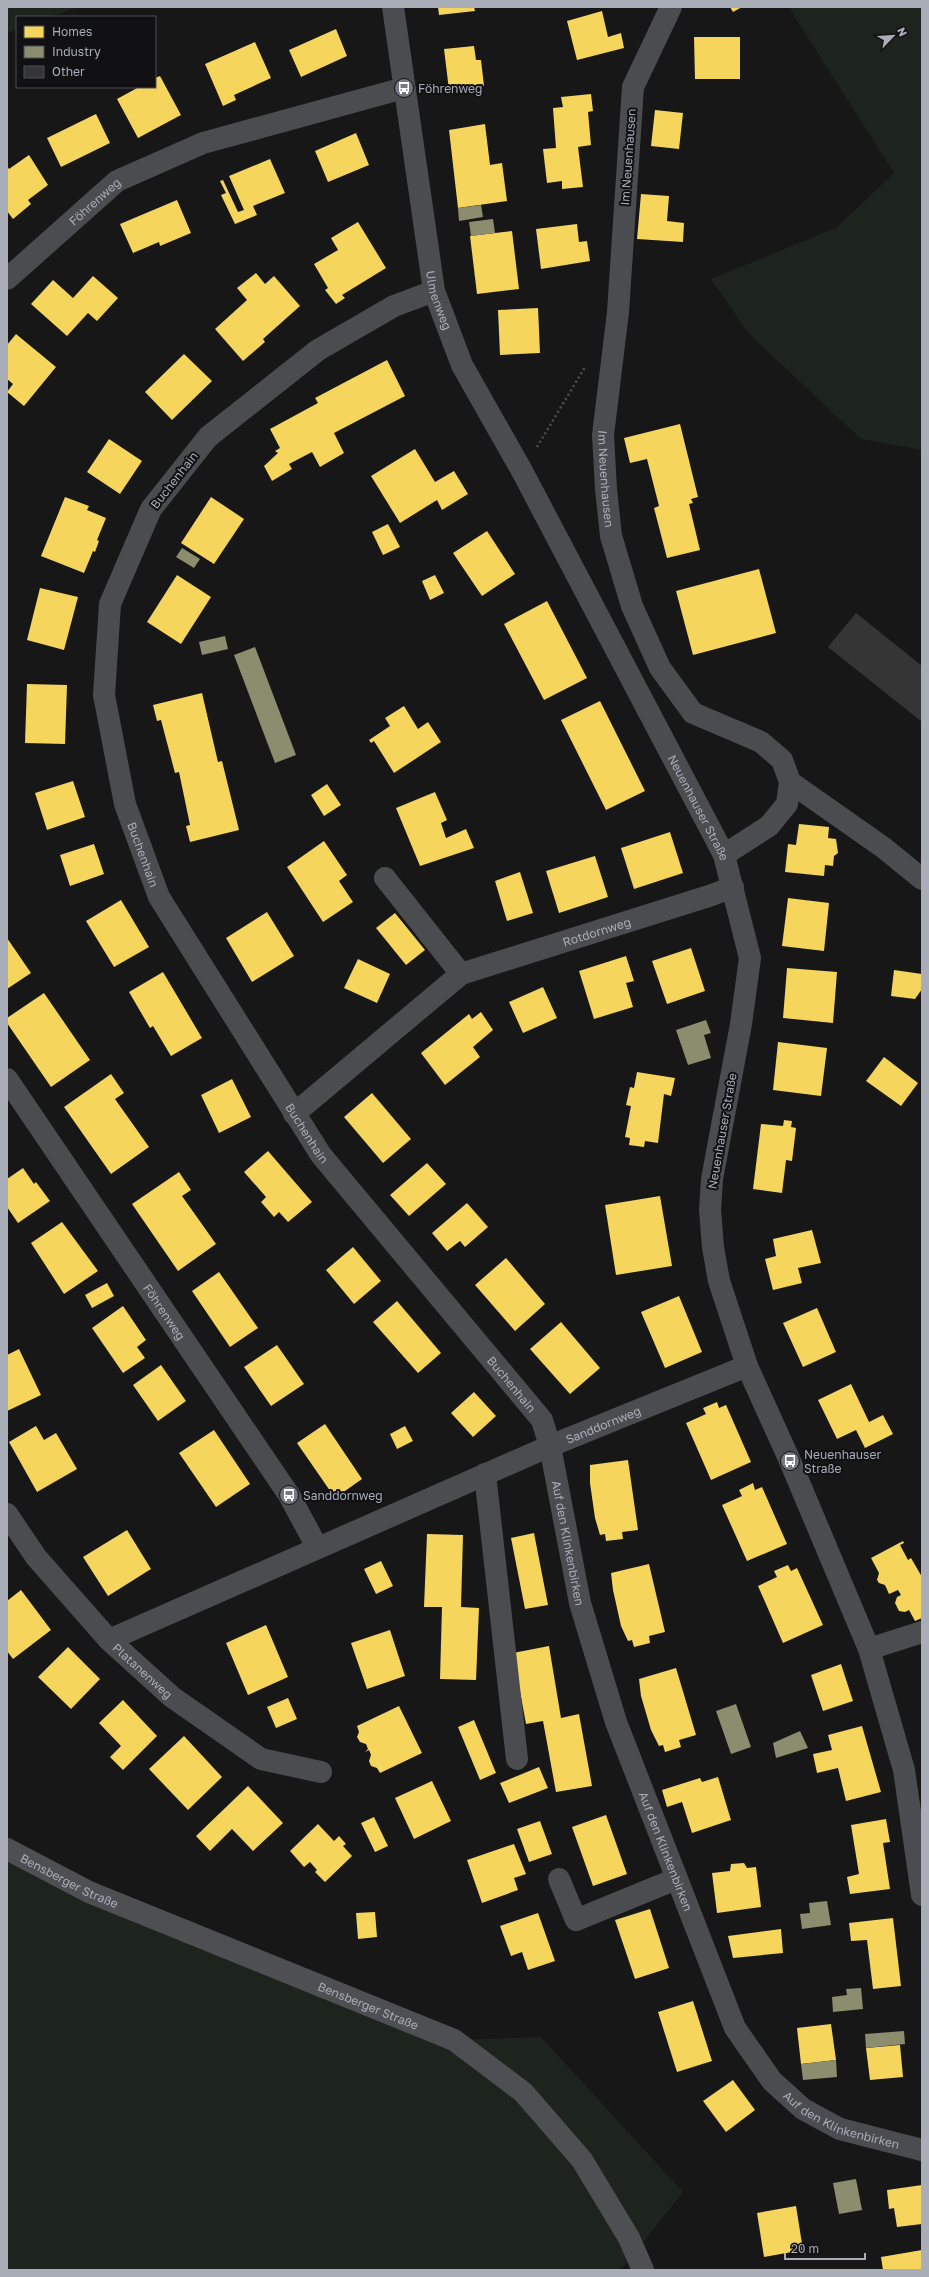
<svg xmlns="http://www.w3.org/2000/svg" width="929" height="2277" font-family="'Golos Text',sans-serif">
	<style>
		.green { fill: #1d241e }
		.homes { fill: #f6d55c }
		.industry { fill: #8c8c6e }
		.building { fill: #353536 }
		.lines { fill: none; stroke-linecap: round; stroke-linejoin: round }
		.path { stroke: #4d4e52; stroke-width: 2.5; stroke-dasharray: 2 3; stroke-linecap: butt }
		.minor { stroke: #4b4c50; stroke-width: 22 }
		.major { stroke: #4d4f52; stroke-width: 22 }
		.labels { text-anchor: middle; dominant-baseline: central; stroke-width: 4; stroke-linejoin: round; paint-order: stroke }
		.poi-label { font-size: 12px; fill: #a8adb8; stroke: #111113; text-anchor: start }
		.street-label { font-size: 12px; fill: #a8adb8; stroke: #111113 }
	</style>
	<rect width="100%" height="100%" fill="#171717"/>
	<g class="green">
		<polygon points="7,7 78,7 50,17 17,17 17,29 7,33"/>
		<polygon points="791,7 922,7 922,450 861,439 749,334 711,279 836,228 894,173 791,11"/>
		<polygon points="7,1849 454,2040 541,2037 683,2192 621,2270 7,2270"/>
	</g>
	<g class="homes">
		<polygon points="438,7 474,7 475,11 439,15"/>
		<polygon points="730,7 742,7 733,12"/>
		<polygon points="602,11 608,37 621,33 624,48 577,60 567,21"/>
		<polygon points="336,29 347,56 301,77 289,50"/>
		<polygon points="694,37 740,37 740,79 695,79"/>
		<polygon points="255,42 271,78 234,95 236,100 223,106 205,64"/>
		<polygon points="474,46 476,60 481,60 484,86 449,90 444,49"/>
		<polygon points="160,76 181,115 138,138 117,99 139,87 155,87 155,78"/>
		<polygon points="591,94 593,111 588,112 591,145 578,147 583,187 562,189 562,181 547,183 543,149 556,148 553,108 563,107 561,97"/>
		<polygon points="655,110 683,113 679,149 651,146"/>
		<polygon points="96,114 110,143 61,167 47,138"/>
		<polygon points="485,124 490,165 502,163 507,201 458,208 449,130"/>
		<polygon points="356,133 369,165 328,182 315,151"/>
		<polygon points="29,155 48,185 28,200 31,204 13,219 7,211 7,166 9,169"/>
		<polygon points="270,159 285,193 253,206 257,215 235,224 221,195 226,193 220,181 223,180 238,212 244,210 229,176"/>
		<polygon points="641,194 669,196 667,221 684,223 683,242 637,239"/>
		<polygon points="177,200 191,233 160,246 159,242 133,253 120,224"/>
		<polygon points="358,222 386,268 342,295 345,298 336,304 325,290 328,288 314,264 338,250 331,238"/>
		<polygon points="577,224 579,242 587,241 590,261 541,269 536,229"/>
		<polygon points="512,231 519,289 477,294 470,236"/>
		<polygon points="256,273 265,284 274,276 300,306 263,339 265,342 243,361 215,329 247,300 237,288"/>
		<polygon points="93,276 118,298 97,321 88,313 67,336 31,304 53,280 73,298"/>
		<polygon points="538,308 540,353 500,355 498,310"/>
		<polygon points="16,334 56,367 24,406 7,392 13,384 7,379 7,345"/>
		<polygon points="184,354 212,381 172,420 145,392"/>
		<polygon points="387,360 405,396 334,433 344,453 320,467 312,452 289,464 292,469 272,481 264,466 278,453 275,451 280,448 270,429 318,403 315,398"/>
		<polygon points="680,424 698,497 691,499 693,503 689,504 700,550 667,558 654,508 659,506 647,459 630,463 624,438"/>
		<polygon points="109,439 142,461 120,494 87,472"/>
		<polygon points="415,449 435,482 454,471 468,494 442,510 437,500 400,523 371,476"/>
		<polygon points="65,497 89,506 87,510 106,518 97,540 99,541 95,552 93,551 84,573 41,556"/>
		<polygon points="211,497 244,519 214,564 181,543"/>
		<polygon points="388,524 400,547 383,555 372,532"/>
		<polygon points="487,531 515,574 482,596 453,553"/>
		<polygon points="759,569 776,633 693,655 676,591"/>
		<polygon points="177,575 211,597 181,644 147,622"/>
		<polygon points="435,575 444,593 430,600 422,581"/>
		<polygon points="40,588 78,597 64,650 27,640"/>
		<polygon points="547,601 587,678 544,700 504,624"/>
		<polygon points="27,684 67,685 65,744 25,743"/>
		<polygon points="202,693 218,762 222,761 239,830 190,842 186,826 190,825 179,772 175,773 161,720 157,721 153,705"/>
		<polygon points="600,701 645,791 606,810 561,720"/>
		<polygon points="404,706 418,729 428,722 441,742 394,773 374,741 371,743 369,740 390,726 385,718"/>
		<polygon points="73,781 85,817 47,830 35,793"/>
		<polygon points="327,784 341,805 324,816 311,795"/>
		<polygon points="435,792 447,820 441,823 446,838 466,829 474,848 420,866 396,808"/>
		<polygon points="799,824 829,827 828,838 836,839 838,853 834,856 833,866 825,865 824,876 785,872 788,844 796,845"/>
		<polygon points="670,832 683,873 634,889 621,848"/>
		<polygon points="324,841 347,875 339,881 353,902 323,922 287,867"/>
		<polygon points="94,844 104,874 70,886 60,855"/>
		<polygon points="595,856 608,897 559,913 546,871"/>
		<polygon points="520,872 533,913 507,921 495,881"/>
		<polygon points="788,898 829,903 824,951 782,946"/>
		<polygon points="121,900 149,947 114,967 86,921"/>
		<polygon points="267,912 294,956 252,982 226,938"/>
		<polygon points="395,913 425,950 406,965 376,928"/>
		<polygon points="7,938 31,973 7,989"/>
		<polygon points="691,948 705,991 667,1004 652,961"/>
		<polygon points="626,956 634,981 626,983 633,1007 594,1019 579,971"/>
		<polygon points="358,959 390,974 377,1003 344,988"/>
		<polygon points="787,968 837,972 833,1023 783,1018"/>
		<polygon points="894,970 922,974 922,989 915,999 891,996"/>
		<polygon points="163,972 202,1038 171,1056 153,1026 150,1028 129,992"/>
		<polygon points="543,987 557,1018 523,1033 509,1002"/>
		<polygon points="44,993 90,1060 51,1087 7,1023 7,1018"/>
		<polygon points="481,1012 493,1030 473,1047 480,1057 445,1085 421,1053 469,1014 472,1019"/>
		<polygon points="778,1042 827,1048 821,1096 773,1090"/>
		<polygon points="884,1057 918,1083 901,1106 866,1081"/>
		<polygon points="637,1072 675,1078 671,1096 664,1094 658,1143 645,1141 644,1147 629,1145 630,1138 625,1137 631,1106 626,1105 630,1087 634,1088"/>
		<polygon points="111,1074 124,1093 115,1099 149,1147 111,1174 64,1107"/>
		<polygon points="232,1079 251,1117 219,1133 201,1095"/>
		<polygon points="372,1093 411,1139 383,1163 344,1117"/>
		<polygon points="784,1120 792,1121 791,1127 796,1128 792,1161 786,1160 782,1193 753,1189 761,1124 783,1126"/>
		<polygon points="268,1151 312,1202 288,1222 279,1212 274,1217 261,1202 266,1197 244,1172"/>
		<polygon points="427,1163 446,1184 409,1216 390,1195"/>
		<polygon points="23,1168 34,1184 36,1182 50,1201 18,1223 7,1207 7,1179"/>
		<polygon points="179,1172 191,1190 182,1196 216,1244 178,1271 132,1204"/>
		<polygon points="660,1196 672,1266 616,1275 605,1205"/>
		<polygon points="467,1203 488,1227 465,1247 460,1241 447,1251 432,1233"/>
		<polygon points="62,1222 98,1271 64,1294 31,1243"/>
		<polygon points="812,1230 821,1263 798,1268 802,1283 773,1290 765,1259 776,1256 773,1239"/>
		<polygon points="353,1247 381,1281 354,1304 326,1270"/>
		<polygon points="506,1258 545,1304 515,1331 475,1285"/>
		<polygon points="219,1272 258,1328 230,1347 192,1291"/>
		<polygon points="107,1283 114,1296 92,1308 85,1295"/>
		<polygon points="679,1296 702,1352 665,1368 641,1312"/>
		<polygon points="397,1301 441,1353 418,1373 373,1322"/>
		<polygon points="123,1306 146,1340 137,1347 145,1358 123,1373 92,1328"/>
		<polygon points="817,1308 836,1352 803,1367 783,1323"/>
		<polygon points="561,1322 600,1368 570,1394 530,1349"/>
		<polygon points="277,1345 304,1384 271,1406 244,1367"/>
		<polygon points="19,1349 41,1395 7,1411 7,1355"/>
		<polygon points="161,1365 186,1401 158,1421 133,1385"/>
		<polygon points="851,1384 869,1422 883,1415 893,1434 865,1448 856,1430 837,1439 818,1400"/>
		<polygon points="474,1392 496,1416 473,1437 451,1413"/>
		<polygon points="717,1402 719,1408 726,1405 751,1462 711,1480 686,1423 706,1414 703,1408"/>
		<polygon points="325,1424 362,1479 335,1498 297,1443"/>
		<polygon points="36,1426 44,1440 56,1433 77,1469 37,1492 9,1442"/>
		<polygon points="405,1426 413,1441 397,1449 390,1434"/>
		<polygon points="214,1430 250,1484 216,1507 179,1453"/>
		<polygon points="628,1460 638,1530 622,1532 623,1539 606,1541 605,1534 600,1535 595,1518 590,1483 590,1465"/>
		<polygon points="753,1483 755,1490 762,1487 787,1544 747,1561 722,1505 742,1496 739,1490"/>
		<polygon points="127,1530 151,1569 108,1596 83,1557"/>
		<polygon points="534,1533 548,1605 525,1609 511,1538"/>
		<polygon points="427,1534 463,1535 461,1607 479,1608 476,1680 440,1679 442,1607 424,1607"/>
		<polygon points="903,1541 904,1543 900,1545 908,1560 911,1558 922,1577 922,1618 915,1621 909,1610 905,1612 899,1611 895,1603 897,1597 901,1595 898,1590 889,1594 885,1585 879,1583 877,1580 879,1573 871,1558"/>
		<polygon points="381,1561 393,1586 376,1594 364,1569"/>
		<polygon points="649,1564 665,1632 649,1636 650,1643 634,1647 632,1640 628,1641 621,1626 613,1590 611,1573"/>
		<polygon points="788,1565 791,1571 797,1568 823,1625 783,1643 758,1586 777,1577 774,1571"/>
		<polygon points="21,1590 51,1630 13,1659 7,1651 7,1601"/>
		<polygon points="266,1625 288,1677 248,1695 226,1643"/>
		<polygon points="390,1630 405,1676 367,1689 351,1643"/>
		<polygon points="549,1646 561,1718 579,1714 592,1786 556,1792 543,1721 526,1724 513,1653"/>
		<polygon points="68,1647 100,1679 71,1709 38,1677"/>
		<polygon points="841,1664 853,1701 823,1711 811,1675"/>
		<polygon points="676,1668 696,1735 679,1740 681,1747 665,1752 663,1745 659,1746 651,1730 641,1696 639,1679"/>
		<polygon points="288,1698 297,1719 276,1728 267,1707"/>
		<polygon points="123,1700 157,1736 123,1770 110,1757 121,1746 99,1723"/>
		<polygon points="399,1706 422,1753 380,1773 377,1768 371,1766 369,1761 371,1755 369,1750 365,1752 368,1749 366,1744 360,1742 357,1737 359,1732 357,1726"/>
		<polygon points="474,1720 496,1773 480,1780 458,1727"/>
		<polygon points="862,1726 881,1792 846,1801 838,1768 817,1773 813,1754 832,1750 828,1735"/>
		<polygon points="184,1736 222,1777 188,1810 149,1769"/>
		<polygon points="539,1767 548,1788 509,1803 500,1783"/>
		<polygon points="718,1777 731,1820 692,1833 682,1802 667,1807 662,1790 700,1778 702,1782"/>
		<polygon points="432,1781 451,1821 414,1839 395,1798"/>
		<polygon points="248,1786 283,1823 253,1851 232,1829 210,1851 196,1836"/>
		<polygon points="606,1815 627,1874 593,1886 572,1827"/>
		<polygon points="374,1817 388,1846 375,1852 361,1823"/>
		<polygon points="886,1819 890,1842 883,1843 890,1889 850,1894 847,1877 859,1874 851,1825"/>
		<polygon points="540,1821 552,1854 529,1862 517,1829"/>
		<polygon points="318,1824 334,1841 339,1836 346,1844 343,1846 352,1856 325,1882 315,1872 317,1870 310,1862 304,1867 290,1851"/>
		<polygon points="514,1844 526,1874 514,1878 518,1890 482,1903 467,1860"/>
		<polygon points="744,1863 747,1868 756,1867 761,1907 717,1913 712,1873 730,1871 731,1864"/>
		<polygon points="650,1909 669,1968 635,1979 615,1920"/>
		<polygon points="375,1912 377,1937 358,1939 356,1913"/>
		<polygon points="538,1913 555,1961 528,1970 522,1952 511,1956 500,1926"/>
		<polygon points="893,1918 901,1986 873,1989 867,1940 851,1941 849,1923"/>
		<polygon points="781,1929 783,1953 733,1958 728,1936"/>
		<polygon points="693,2001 712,2061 677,2072 658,2012"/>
		<polygon points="831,2024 836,2060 801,2064 797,2028"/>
		<polygon points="900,2045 903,2077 870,2080 866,2048"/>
		<polygon points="733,2080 755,2110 726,2132 703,2101"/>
		<polygon points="922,2185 922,2224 897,2227 894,2208 889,2209 887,2190"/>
		<polygon points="796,2206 803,2250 764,2257 757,2213"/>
		<polygon points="922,2250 922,2270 883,2270 881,2257"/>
	</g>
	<g class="industry">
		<polygon points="481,205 483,217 459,221 458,208"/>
		<polygon points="493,219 495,233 471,236 469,222"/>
		<polygon points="182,548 200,559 194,568 176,557"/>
		<polygon points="225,636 228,649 202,655 199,642"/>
		<polygon points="255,647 296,755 275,763 234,655"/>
		<polygon points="706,1020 711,1033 704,1035 711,1058 688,1065 676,1030"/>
		<polygon points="736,1704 751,1747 731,1754 716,1711"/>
		<polygon points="800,1731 808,1748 776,1758 773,1743"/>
		<polygon points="827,1901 831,1925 802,1929 800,1914 810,1913 809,1903"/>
		<polygon points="861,1988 863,2009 833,2012 832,1997 847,1995 846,1989"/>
		<polygon points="904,2031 905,2044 866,2048 865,2034"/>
		<polygon points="836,2060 837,2077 803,2080 801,2064"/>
		<polygon points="856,2179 862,2210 839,2214 833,2183"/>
	</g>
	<polygon class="building" points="856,613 922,666 922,722 828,647"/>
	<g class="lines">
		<polyline class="path" points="537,447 585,367"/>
		<g class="minor">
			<path id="s1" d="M393,7L434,291L462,365L522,471L724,855L750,958L741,1024L712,1179L710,1210L713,1247L719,1281L747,1366L790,1461L869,1649L904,1770L922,1895"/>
			<path id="s2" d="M671,7L633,87L618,312L603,435L606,489L611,536L632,606L660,668L693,713L761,742L782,760L790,782L787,804L769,826L724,855"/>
			<path id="s3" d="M7,279L117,181L203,143L404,88"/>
			<path id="s4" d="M434,291L394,306L318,350L208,437L151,509L110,604L104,695L125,804L159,897L321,1155L542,1420L550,1446L580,1603L616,1722L735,2028L772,2081L803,2109L840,2129L922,2150"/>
			<polyline points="790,782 884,848 922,879"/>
			<polyline points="385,878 461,974"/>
			<path id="s5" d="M7,1079L289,1495L317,1547"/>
			<path id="s6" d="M294,1114L461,974L712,895L733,887"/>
			<polyline points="485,1474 517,1759"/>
			<path id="s7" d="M7,1514L36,1557L109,1640L172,1697L261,1759L321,1772"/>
			<path id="s8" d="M109,1640L550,1446L747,1366"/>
			<polyline points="869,1649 922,1632"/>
			<polyline points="559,1879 576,1920 676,1879"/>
		</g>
		<path class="major" id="s9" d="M7,1849L89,1892L454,2040L523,2092L582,2160L629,2238L643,2270"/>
	</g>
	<defs>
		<symbol id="bus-disc" viewBox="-11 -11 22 22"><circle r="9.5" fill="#757880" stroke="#111113"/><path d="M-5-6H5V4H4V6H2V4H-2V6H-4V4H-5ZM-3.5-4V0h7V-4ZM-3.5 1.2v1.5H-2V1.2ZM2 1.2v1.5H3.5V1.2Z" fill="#fff"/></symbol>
	</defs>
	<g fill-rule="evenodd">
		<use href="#bus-disc" x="393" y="77" width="22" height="22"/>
		<use href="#bus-disc" x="779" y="1450" width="22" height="22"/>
		<use href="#bus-disc" x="278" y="1484" width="22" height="22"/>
	</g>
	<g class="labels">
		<g class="poi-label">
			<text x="418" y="88">Föhrenweg</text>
			<text x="804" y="1454">Neuenhauser<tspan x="804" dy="14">Straße</tspan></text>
			<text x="303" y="1495">Sanddornweg</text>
		</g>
		<g class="street-label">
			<text transform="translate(628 157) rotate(-86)">Im Neuenhausen</text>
			<text stroke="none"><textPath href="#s3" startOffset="117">Föhrenweg</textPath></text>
			<text stroke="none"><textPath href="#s1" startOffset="297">Ulmenweg</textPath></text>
			<text stroke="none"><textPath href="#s2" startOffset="482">Im Neuenhausen</textPath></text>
			<text transform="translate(174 480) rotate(-52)">Buchenhain</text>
			<text stroke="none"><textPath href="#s1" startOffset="868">Neuenhauser Straße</textPath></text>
			<text stroke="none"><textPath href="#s4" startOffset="722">Buchenhain</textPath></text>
			<text stroke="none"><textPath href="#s6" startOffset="360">Rotdornweg</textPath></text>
			<text transform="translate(722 1131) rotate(-80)">Neuenhauser Straße</text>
			<text stroke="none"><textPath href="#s4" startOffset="1046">Buchenhain</textPath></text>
			<text stroke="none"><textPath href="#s5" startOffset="281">Föhrenweg</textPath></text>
			<text stroke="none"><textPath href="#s4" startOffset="1370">Buchenhain</textPath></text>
			<text stroke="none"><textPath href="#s8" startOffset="539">Sanddornweg</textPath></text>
			<text stroke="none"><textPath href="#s4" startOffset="1543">Auf den Klinkenbirken</textPath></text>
			<text stroke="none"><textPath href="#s7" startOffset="208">Platanenweg</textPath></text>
			<text stroke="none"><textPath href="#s4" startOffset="1867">Auf den Klinkenbirken</textPath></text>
			<text stroke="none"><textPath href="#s9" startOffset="70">Bensberger Straße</textPath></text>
			<text stroke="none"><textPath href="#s9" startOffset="394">Bensberger Straße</textPath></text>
			<text stroke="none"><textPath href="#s4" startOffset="2203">Auf den Klinkenbirken</textPath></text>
		</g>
	</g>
	<rect width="929" height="2277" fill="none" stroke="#a8adb8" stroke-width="16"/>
	<rect x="16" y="16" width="140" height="72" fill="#111113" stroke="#4d4f55"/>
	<rect x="24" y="26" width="20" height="12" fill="#f6d55c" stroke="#4d4f55"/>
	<text x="52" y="36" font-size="12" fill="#a8adb8">Homes</text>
	<rect x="24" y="46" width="20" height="12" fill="#8c8c6e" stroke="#4d4f55"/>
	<text x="52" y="56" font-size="12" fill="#a8adb8">Industry</text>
	<rect x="24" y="66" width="20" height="12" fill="#353536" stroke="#4d4f55"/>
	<text x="52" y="76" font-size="12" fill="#a8adb8">Other</text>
	<g transform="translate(893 36) rotate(65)" stroke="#111113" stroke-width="3" paint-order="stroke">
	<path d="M0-3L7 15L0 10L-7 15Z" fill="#a8adb8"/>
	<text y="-6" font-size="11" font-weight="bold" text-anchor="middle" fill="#a8adb8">N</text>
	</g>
	<path d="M785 2253v6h80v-6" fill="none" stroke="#a8adb8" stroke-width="2"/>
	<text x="791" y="2253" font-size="12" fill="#a8adb8" stroke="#111113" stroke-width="3" paint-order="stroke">20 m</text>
</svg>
